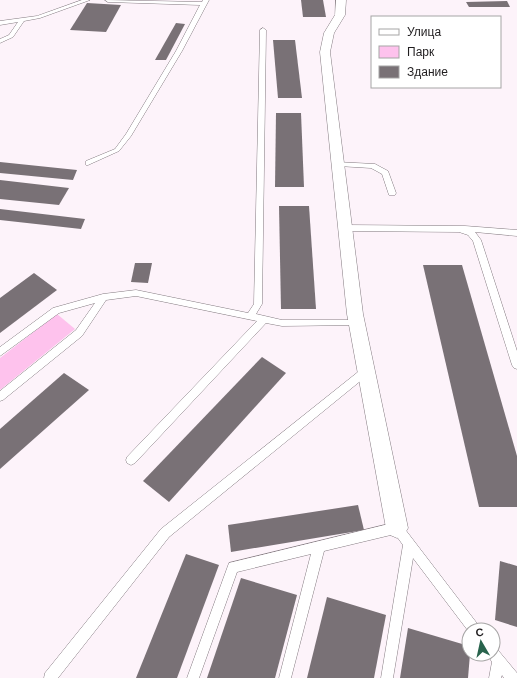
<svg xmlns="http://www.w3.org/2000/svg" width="517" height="678" font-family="Barlow,sans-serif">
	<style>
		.green { fill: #fec2ed }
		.building { fill: #797176 }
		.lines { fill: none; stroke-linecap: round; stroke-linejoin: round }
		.lane-casing { stroke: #847b81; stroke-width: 1 }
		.street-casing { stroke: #847b81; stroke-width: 1 }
		.lane { fill: #fff; fill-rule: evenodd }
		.street { fill: #fff; fill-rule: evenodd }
	</style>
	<rect width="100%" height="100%" fill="#fdf3fa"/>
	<polygon class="green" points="57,314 75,329 0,390 0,358"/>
	<g class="building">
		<polygon points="301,0 323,0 326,17 303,17"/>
		<polygon points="507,1 510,7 469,7 466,2"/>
		<polygon points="87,3 121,5 106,32 70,30"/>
		<polygon points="176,23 185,24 166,60 155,60"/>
		<polygon points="273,40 295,40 302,98 278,98"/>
		<polygon points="276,113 301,113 304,187 275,187"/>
		<polygon points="0,162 77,170 73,180 0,173"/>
		<polygon points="0,180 69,188 59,205 0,199"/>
		<polygon points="279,206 309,206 316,309 281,309"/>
		<polygon points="0,209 85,219 81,229 0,220"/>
		<polygon points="135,263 152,263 148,283 131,282"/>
		<polygon points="423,265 462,265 517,456 517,507 479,507"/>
		<polygon points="34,273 57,290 0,333 0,298"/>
		<polygon points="262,357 286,373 169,502 143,481"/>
		<polygon points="64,373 89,390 0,469 0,429"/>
		<polygon points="358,505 364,530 231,552 228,525"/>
		<polygon points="186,554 219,565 177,678 136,678"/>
		<polygon points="500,561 517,566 517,627 495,620"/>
		<polygon points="241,578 297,595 275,678 207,678"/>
		<polygon points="327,597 386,615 374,678 307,678"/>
		<polygon points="408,628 469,646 470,654 468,678 400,678"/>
	</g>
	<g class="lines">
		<defs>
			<g id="lane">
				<polygon points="82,0 90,0 40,18 24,21 13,37 0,43 0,39 9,35 18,22 0,25 0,21 37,16"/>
				<polygon points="105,0 202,2 203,0 209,0 182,51 131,136 119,151 88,165 86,165 86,161 115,149 126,134 176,51 200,5 108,2"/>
				<polygon points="263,28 266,30 262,304 256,314 282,320 356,320 359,321 360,323 359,325 282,326 266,323 135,463 131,465 127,463 126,460 127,457 257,321 136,296 106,300 82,336 3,400 0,401 0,391 76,330 95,303 59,313 0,356 0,347 53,308 103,294 136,290 248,313 254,304 260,30"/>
				<polygon points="336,162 375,164 388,171 396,193 395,195 389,195 382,174 371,168 338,166 334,164"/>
				<polygon points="345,225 465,226 517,230 517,236 475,232 481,240 517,351 517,369 514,368 512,365 473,241 468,235 459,232 345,231 341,228"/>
				<polygon points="366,367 369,368 371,371 369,374 169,537 58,678 44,678 45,673 161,529 363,368"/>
				<polygon points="397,522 401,524 479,626 481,630 469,630 469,632 413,558 393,678 381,678 403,545 395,534 324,551 291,678 279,678 311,554 237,572 199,678 187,678 229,563"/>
				<polygon points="493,647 497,649 517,673 517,678 504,678 502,675 501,678 489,678 492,662 487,654 493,654"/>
			</g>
			<polygon id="street" points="336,0 346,0 345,15 334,33 330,52 363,314 408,528 404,535 397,538 390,535 386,528 347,314 320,52 324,33 335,15"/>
		</defs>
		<use href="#lane" class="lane-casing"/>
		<use href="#street" class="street-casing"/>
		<use href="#lane" class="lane"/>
		<use href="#street" class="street"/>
	</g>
	<rect x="371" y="16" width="130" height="72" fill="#ffffff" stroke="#a6a5a5"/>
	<rect x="379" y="29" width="20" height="6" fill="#ffffff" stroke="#a6a5a5"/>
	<text x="407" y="36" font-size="12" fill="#201d1f">Улица</text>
	<rect x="379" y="46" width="20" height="12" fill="#fec2ed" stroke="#a6a5a5"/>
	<text x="407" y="56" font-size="12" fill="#201d1f">Парк</text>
	<rect x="379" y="66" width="20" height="12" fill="#797176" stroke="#a6a5a5"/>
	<text x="407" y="76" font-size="12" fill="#201d1f">Здание</text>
	<g transform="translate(481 642) rotate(351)"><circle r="19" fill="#ffffff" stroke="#a6a5a5"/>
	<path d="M0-3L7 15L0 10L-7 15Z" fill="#28634c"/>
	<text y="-6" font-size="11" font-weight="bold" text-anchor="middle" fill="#201d1f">С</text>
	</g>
</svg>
